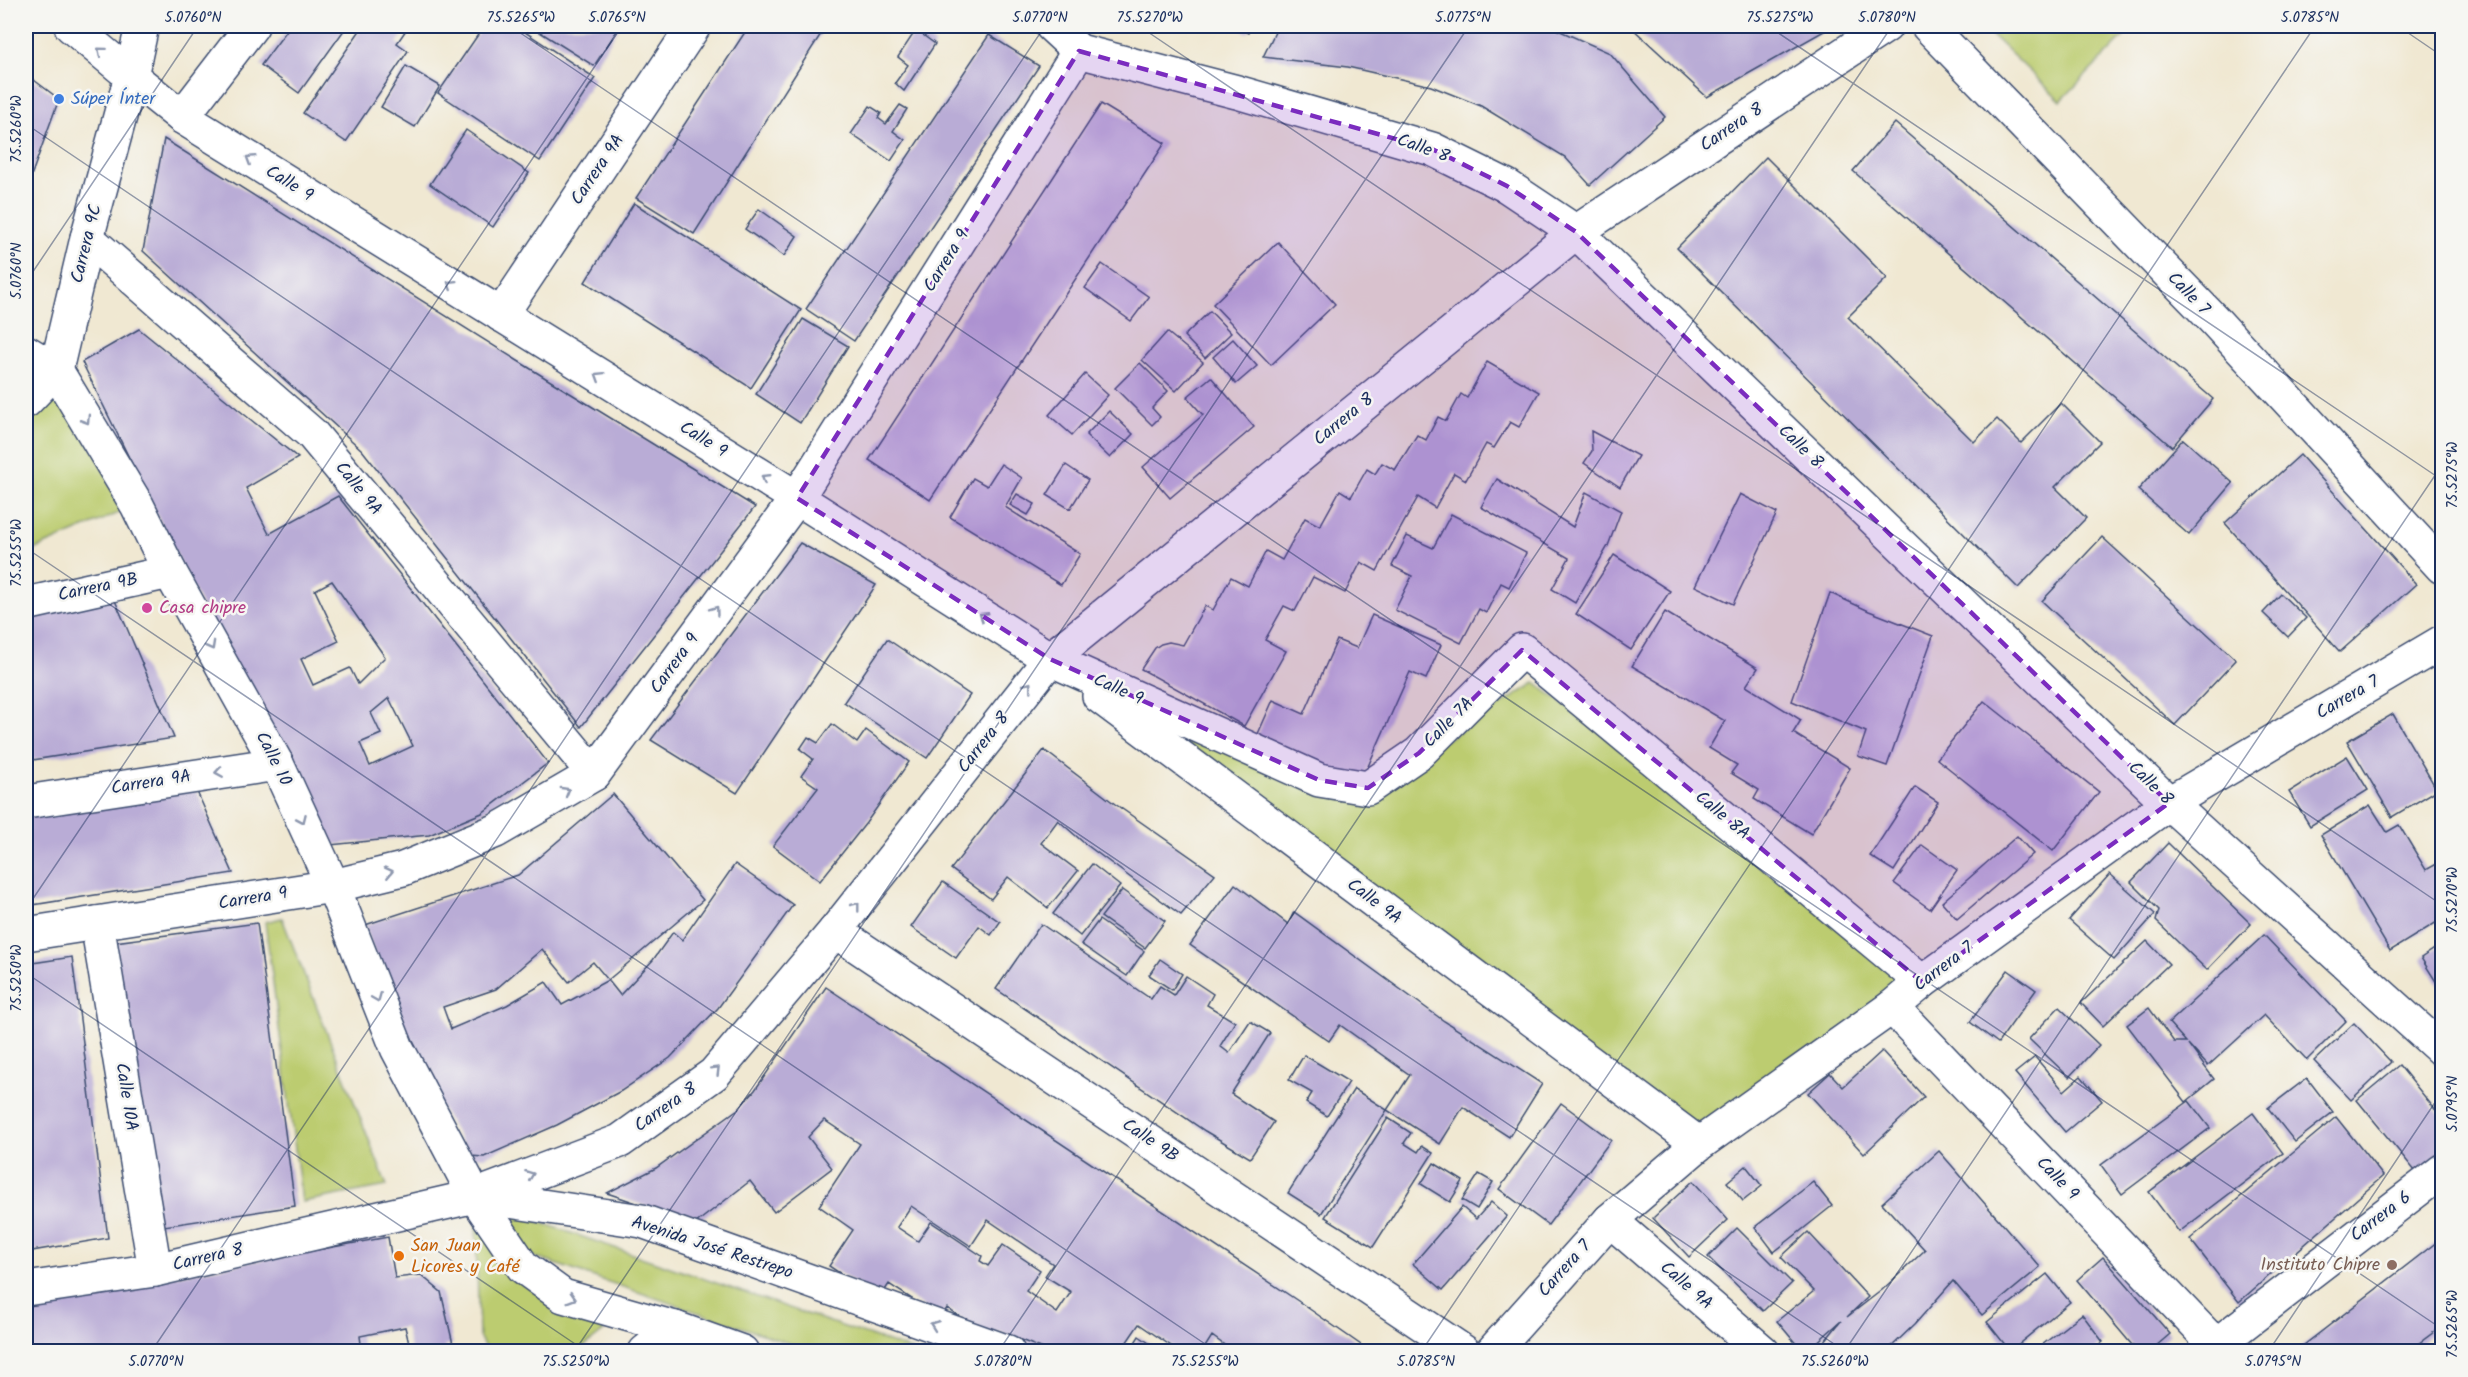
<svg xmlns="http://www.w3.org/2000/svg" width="2468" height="1377" font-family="Kalam,sans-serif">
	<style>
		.green { fill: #bccc6f; stroke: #6c7e66; stroke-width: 1.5 }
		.building { fill: #b9acd6; fill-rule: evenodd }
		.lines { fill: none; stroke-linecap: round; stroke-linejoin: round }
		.minor-casing { stroke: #3b4b6f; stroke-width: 36 }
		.major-casing { stroke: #3b4b6f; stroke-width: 36 }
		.minor { stroke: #fff; stroke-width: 33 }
		.major { stroke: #fff; stroke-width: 33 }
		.oneway { stroke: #8d97ae }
		.marked { fill: #7b2cbf; fill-opacity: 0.2; stroke: #7b2cbf; stroke-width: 4.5; stroke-dasharray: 12 8; stroke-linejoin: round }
		.ticks { fill: none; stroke: #1b2f5e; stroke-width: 1.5; stroke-opacity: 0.45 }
		.shop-dot { fill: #3f7fe0; stroke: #f6f6f2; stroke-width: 2 }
		.hotel-dot { fill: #d1479c; stroke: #f6f6f2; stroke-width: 2 }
		.food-dot { fill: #e8710a; stroke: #f6f6f2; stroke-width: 2 }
		.education-dot { fill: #8d6e63; stroke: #f6f6f2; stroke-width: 2 }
		.labels { text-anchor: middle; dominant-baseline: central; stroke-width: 5; stroke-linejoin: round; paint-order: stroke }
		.shop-label { font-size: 18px; fill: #366cbe; stroke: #f6f6f2; text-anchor: start }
		.street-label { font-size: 18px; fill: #1b2f5e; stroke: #f6f6f2 }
		.hotel-label { font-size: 18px; fill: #b23c85; stroke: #f6f6f2; text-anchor: start }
		.food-label { font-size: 18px; fill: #c56008; stroke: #f6f6f2; text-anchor: start }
		.education-label { font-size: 18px; fill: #785e54; stroke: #f6f6f2; text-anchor: end }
		.neatline { fill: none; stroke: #1b2f5e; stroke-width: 2 }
		.ticks-label { font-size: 15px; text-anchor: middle; fill: #1b2f5e }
	</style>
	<rect width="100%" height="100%" fill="#f6f6f2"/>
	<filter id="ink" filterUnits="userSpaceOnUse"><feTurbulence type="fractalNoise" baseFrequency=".0167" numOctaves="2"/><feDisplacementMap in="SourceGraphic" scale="12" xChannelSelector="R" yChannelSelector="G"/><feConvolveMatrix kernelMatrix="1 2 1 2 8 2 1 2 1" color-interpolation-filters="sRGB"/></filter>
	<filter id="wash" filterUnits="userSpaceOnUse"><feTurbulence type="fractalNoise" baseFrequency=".008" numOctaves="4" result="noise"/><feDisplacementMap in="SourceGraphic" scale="24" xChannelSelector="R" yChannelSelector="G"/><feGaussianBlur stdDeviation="1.35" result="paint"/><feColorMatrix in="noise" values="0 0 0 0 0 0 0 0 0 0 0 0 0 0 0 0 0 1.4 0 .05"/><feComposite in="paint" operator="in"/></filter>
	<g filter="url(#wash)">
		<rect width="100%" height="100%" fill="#f0e8d2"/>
		<g class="green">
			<polygon points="1982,26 2134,26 2061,101"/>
			<polygon points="56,370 137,505 26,553 26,400"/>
			<polygon points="1050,659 1370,796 1397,771 1535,683 1934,973 1699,1144"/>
			<polygon points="282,918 387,1186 302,1202 265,922"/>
			<polygon points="475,1196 516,1214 914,1351 812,1351 511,1249 610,1326 578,1351 487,1351 479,1336"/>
		</g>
		<g id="blocks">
			<g class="building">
				<polygon points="290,26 347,26 299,93 261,65"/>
				<polygon points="363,26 400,26 406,30 397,43 408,51 346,142 303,113"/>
				<polygon points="484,26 516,26 595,78 540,161 438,93"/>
				<polygon points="534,26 620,26 594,66 532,27"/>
				<polygon points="749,26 826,26 694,234 636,198"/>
				<polygon points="1235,26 1252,26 1248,33"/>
				<polygon points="1278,26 1549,26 1610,53 1665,117 1590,185 1565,157 1481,106 1431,86 1348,67 1263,57"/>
				<polygon points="1630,26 1833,26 1707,97"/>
				<polygon points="916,30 935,44 904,91 895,83 908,65 898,57"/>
				<polygon points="989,35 1039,66 854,341 806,309"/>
				<polygon points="406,66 440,86 415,127 381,107"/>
				<polygon points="26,74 59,99 26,190"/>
				<polygon points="1101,104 1165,143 930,500 869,460"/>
				<polygon points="900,105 907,109 893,131 905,140 891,161 851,134 870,106 881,113 878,118 886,124"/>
				<polygon points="1895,123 2213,399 2172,447 1853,171"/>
				<polygon points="466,130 529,173 493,227 430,184"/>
				<polygon points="164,139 518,361 755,507 581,727 362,450 143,251"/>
				<polygon points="1766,157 1887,278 1848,317 1974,442 1997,419 2021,443 2061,403 2100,442 2055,487 2086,518 2018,588 1677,248"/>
				<polygon points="634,203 801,310 751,388 585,282"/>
				<polygon points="759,209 797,236 784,256 745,229"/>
				<polygon points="1278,242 1335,304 1271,365 1213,304"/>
				<polygon points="1102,264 1149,297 1131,321 1085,288"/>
				<polygon points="1210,311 1231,333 1205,358 1184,336"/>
				<polygon points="803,319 848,346 800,423 756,394"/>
				<path d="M139,329L298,458L246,488L269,534L338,496L548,763L482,813L429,835L320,846L82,362ZM332,581L385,657L358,684L350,668L313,685L301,659L339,641L315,590ZM389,698L413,746L370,766L360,743L381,734L371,713Z"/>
				<polygon points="1167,332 1203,362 1176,391 1142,360"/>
				<polygon points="1233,339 1257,366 1236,384 1213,357"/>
				<polygon points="1487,362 1539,392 1519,427 1510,422 1494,448 1486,444 1466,480 1454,473 1435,508 1418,497 1377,571 1361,562 1345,593 1313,577 1295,611 1284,606 1265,640 1286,651 1244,726 1141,669 1155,648 1161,644 1169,642 1183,645 1205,606 1213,610 1231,577 1248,586 1266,551 1282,560 1305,518 1320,526 1340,490 1351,497 1367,469 1375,474 1382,463 1395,470 1417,435 1426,440 1438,417 1446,421 1461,394 1467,398"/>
				<polygon points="1140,363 1168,391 1152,408 1160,417 1152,425 1115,388"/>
				<polygon points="1085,374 1108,395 1072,435 1049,415"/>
				<polygon points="1211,377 1254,427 1170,498 1143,467 1203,415 1187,397"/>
				<polygon points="1109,411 1133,434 1110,458 1086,435"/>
				<polygon points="1591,431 1638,456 1620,487 1584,463 1592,451"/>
				<polygon points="2183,439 2233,483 2189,535 2138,490"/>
				<polygon points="2300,455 2416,584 2340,652 2225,523"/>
				<polygon points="1001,464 1022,478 1005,507 1080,554 1061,585 950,517 973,478 987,486"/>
				<polygon points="1066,465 1088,480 1070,509 1047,495"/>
				<polygon points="1497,479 1573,527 1586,492 1621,511 1608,546 1575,603 1552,589 1569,558 1481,507"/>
				<polygon points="1017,494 1035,504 1028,515 1010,505"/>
				<polygon points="1740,494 1777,513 1733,604 1695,586"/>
				<polygon points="1451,514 1526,553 1509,587 1501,583 1486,613 1479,609 1461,643 1395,610 1412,576 1392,566 1407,536 1433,548"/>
				<polygon points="2102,537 2236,660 2175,725 2042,601"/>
				<polygon points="800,543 876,585 737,793 651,740"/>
				<polygon points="1614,555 1670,591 1631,650 1576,614"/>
				<polygon points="1830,593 1869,611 1933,636 1887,766 1858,756 1866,732 1792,701"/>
				<polygon points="2281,594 2306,618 2288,637 2263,613"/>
				<polygon points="114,598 174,738 26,761 26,614"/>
				<polygon points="1665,612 1758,668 1746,686 1801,720 1793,733 1850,768 1811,834 1754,799 1759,790 1731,773 1737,765 1709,748 1725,721 1632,666"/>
				<polygon points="1372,615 1441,645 1426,679 1410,672 1361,782 1257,736 1273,700 1304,714 1337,640 1357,648"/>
				<polygon points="887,639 970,695 927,758 844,702"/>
				<polygon points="1984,701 2099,792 2053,851 1937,759"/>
				<polygon points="2393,714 2437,790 2392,817 2347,741"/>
				<polygon points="832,724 857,743 866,730 909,762 866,823 820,881 773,846 818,788 801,776 813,759 800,749 808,737 818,743"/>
				<polygon points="1044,750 1115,804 1215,874 1181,915 1084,843 1058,820 1041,843 1078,871 1048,908 1008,877 991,899 951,869"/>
				<polygon points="2347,756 2368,790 2310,826 2289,792"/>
				<polygon points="194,785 233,873 26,906 26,808"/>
				<polygon points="1915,787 1938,802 1894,871 1870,856"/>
				<polygon points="613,794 703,900 608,980 593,962 569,982 542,949 496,989 443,1007 451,1029 507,1005 546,982 562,1005 608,980 620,995 653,960 673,932 682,940 735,864 793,905 718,1008 670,1058 621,1091 557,1125 484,1157 470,1156 404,1044 365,925 518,875"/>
				<polygon points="2370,805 2387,832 2399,825 2426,870 2442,861 2442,919 2390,951 2321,835"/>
				<polygon points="2017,836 2033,854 1957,919 1942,902"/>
				<polygon points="2168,843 2251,924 2207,970 2156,921 2159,910 2131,882"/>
				<polygon points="1922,845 1957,870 1930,909 1894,883"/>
				<polygon points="1092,864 1120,886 1080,936 1053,914"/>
				<polygon points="2110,874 2155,914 2114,960 2069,920"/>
				<polygon points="943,882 1000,922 991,935 979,926 956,958 911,927"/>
				<polygon points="1235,884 1288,924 1294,912 1444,1021 1542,1084 1509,1137 1463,1107 1440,1144 1387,1110 1410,1075 1340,1025 1329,1041 1190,945"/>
				<polygon points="1122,890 1165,921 1145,948 1101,917"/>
				<polygon points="1099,920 1144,951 1127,976 1081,944"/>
				<polygon points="257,923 295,1206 151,1228 115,942"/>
				<polygon points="1041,924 1151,999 1160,986 1174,995 1186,976 1213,994 1207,1005 1235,1022 1220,1046 1229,1053 1250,1021 1270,1033 1231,1094 1274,1122 1250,1158 1205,1131 996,989"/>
				<polygon points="2264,935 2346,1021 2307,1060 2264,1015 2208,1066 2188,1044 2214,1079 2186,1102 2127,1025 2149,1008 2174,1042 2186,1042 2169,1023"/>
				<polygon points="2147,941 2169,964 2103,1026 2081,1003"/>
				<polygon points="2442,944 2442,991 2421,958"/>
				<polygon points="72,957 108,1238 26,1252 26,964"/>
				<polygon points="1160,959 1182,974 1172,990 1149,975"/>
				<polygon points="2008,970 2036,990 1998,1043 1970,1022"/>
				<path d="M826,987L1298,1301L1371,1352H1234L1212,1336L1202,1352H1180L1139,1324L1120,1352H1051L998,1331L993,1339L947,1308L941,1318L889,1284L879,1299L829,1266L853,1230L819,1206L860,1144L824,1120L808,1137L832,1168L774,1212L750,1181L696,1223L607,1193L656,1168L738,1109L755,1090ZM911,1206L971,1246L988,1220L1053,1264L1045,1276L1071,1292L1057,1313L1026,1291L1040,1270L1003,1245L988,1266L980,1261L982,1256L931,1222L918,1241L897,1227Z"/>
				<polygon points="2059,1007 2099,1045 2069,1077 2029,1039"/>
				<polygon points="2354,1023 2391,1062 2351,1100 2314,1061"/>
				<polygon points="1882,1051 1924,1097 1864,1154 1808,1093 1830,1073 1843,1087"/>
				<polygon points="1304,1055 1349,1082 1327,1116 1306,1103 1312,1093 1289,1080"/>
				<polygon points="2035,1057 2064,1091 2081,1076 2102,1101 2065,1132 2015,1073"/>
				<polygon points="2399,1065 2442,1118 2442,1159 2420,1177 2357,1100"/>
				<polygon points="2307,1078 2333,1112 2295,1142 2268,1108"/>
				<polygon points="1354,1089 1387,1110 1321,1214 1288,1193"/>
				<polygon points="2189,1101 2210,1128 2122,1194 2101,1165"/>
				<polygon points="1561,1103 1611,1140 1548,1225 1499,1189"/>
				<polygon points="2253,1113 2283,1153 2179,1232 2149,1192"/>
				<polygon points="2336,1117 2383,1176 2239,1302 2190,1239"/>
				<polygon points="1388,1118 1411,1133 1404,1143 1418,1152 1422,1146 1433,1153 1373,1247 1325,1217"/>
				<polygon points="1939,1151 2040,1267 1982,1315 1953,1281 1915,1324 1886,1352 1816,1352 1841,1321 1806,1352 1803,1352 1777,1321 1814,1291 1781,1257 1808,1232 1868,1297 1847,1317 1882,1290 1925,1250 1882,1203"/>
				<polygon points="1434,1163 1463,1181 1450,1202 1421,1184"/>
				<polygon points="1746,1166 1762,1186 1743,1201 1727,1182"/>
				<polygon points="1479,1174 1493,1182 1477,1209 1462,1200"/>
				<polygon points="1693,1181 1728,1220 1689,1257 1653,1218"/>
				<polygon points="1813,1182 1832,1206 1774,1252 1755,1227"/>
				<polygon points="1491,1202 1507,1216 1443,1290 1413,1264 1462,1207 1476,1219"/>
				<polygon points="1737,1228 1792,1283 1763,1311 1708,1257"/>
				<polygon points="388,1237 395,1278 421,1275 441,1292 453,1344 444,1346 448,1352 411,1352 405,1327 360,1336 362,1352 26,1352 26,1303"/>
				<polygon points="2442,1238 2442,1326 2407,1352 2295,1352"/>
				<polygon points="2103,1257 2170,1334 2149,1352 2138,1352 2077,1280"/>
				<polygon points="2047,1274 2070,1302 2010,1351 1987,1322"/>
				<polygon points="2082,1314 2103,1342 2091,1352 2033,1352"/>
				<polygon points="1139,1336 1162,1352 1129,1352"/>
			</g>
		</g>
	</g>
	<g filter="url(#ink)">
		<use href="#blocks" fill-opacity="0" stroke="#3b4b6f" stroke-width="1.5"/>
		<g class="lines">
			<defs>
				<g id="minor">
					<polyline points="142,26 131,76 182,117 797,498 1050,659 1319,780 1368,788 1419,753 1522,650 1922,982"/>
					<polyline points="1052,26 1079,51 1237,92 1432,149 1507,186 1576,232 2169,803 2442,1050"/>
					<polyline points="1928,26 2215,321 2442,567"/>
					<polyline points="182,117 252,26"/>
					<polyline points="87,238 312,434 594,774"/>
					<polyline points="501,315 694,26"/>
					<polyline points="26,401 56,370"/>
					<polyline points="26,604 170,572"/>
					<polyline points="1099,696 1699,1144"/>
					<polyline points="26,802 277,764"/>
					<polyline points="97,923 155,1270"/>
					<polyline points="835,931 1464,1352"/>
					<polyline points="26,934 333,886 403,869 496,831 594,774 797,498 1079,51"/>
					<polyline points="1892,1007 2222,1352"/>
					<polyline points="1610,1220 1763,1352"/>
					<polyline points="26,1289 155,1270 475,1196 620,1141 714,1074 835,931 1050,659 1576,232 1886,26"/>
					<polyline points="645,1352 675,1328"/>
					<polyline points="1492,1352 1610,1220 1699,1144 1892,1007 1922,982 2169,803 2442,642"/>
					<polyline points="2207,1352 2442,1171"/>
				</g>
				<g id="major">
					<polyline points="26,352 56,370 137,505 170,572 277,764 333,886 397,1048 475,1196 523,1267 563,1296 675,1328 742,1352"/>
					<polyline points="56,370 87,238 131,76 71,26"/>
					<polyline points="475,1196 642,1221 1008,1352"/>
				</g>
			</defs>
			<use href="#minor" class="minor-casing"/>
			<use href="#major" class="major-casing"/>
			<use href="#minor" class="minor"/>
			<use href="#major" class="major"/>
		</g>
		<defs><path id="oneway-chevron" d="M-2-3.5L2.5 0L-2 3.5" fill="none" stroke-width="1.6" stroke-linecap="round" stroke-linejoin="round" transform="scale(1.5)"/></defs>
		<g class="oneway">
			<use href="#oneway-chevron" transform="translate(101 51) rotate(-140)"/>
			<use href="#oneway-chevron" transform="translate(250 159) rotate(-148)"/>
			<use href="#oneway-chevron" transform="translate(451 284) rotate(-148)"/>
			<use href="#oneway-chevron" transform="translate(599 376) rotate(-148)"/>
			<use href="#oneway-chevron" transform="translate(86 420) rotate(59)"/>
			<use href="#oneway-chevron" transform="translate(765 478) rotate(-148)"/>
			<use href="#oneway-chevron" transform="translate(715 610) rotate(-54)"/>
			<use href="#oneway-chevron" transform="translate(983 616) rotate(-147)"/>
			<use href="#oneway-chevron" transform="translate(211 646) rotate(61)"/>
			<use href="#oneway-chevron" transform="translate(1028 686) rotate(-52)"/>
			<use href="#oneway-chevron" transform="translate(219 772) rotate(171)"/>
			<use href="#oneway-chevron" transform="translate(566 791) rotate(-30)"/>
			<use href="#oneway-chevron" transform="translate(302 819) rotate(66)"/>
			<use href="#oneway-chevron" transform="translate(389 872) rotate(-13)"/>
			<use href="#oneway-chevron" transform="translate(856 906) rotate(-52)"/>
			<use href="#oneway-chevron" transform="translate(377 998) rotate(68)"/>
			<use href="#oneway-chevron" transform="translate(716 1070) rotate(-45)"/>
			<use href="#oneway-chevron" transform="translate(530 1175) rotate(-21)"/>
			<use href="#oneway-chevron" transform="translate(572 1298) rotate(17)"/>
			<use href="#oneway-chevron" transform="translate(934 1325) rotate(-160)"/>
		</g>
	</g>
	<path class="marked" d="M1079,51L1432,149L1507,186L1576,232L2169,803L1922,982L1522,650L1419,753L1368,788L1319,780L1050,659L797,498Z"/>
	<path class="ticks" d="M510,26L2442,1329M1139,26L2442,905M1768,26L2442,480M2398,26L2442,56M26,124L1846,1352M26,282L198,26M26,548L1217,1352M26,909L622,26M26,973L587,1352M151,1352L1045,26M574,1352L1469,26M998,1352L1892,26M1421,1352L2315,26M1844,1352L2442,465M2268,1352L2442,1092"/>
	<circle class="shop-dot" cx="59" cy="99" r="6"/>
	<circle class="hotel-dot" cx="147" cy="608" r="6"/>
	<circle class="food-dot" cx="399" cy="1256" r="6"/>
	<circle class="education-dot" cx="2392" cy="1265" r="6"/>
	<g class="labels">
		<g class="shop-label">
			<text x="71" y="99">Súper Ínter</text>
		</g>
		<g class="street-label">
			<text transform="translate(1732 128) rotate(-34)">Carrera 8</text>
			<text transform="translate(1423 149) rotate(20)">Calle 8</text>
			<text transform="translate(598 170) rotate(-56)">Carrera 9A</text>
			<text transform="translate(289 184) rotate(32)">Calle 9</text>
			<text transform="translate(87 244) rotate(-76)">Carrera 9C</text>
			<text transform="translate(947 261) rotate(-58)">Carrera 9</text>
			<text transform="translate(2188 294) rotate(46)">Calle 7</text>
			<text transform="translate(1344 420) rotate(-39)">Carrera 8</text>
			<text transform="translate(703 440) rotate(32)">Calle 9</text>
			<text transform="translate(1800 447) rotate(44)">Calle 8</text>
			<text transform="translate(358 489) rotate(51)">Calle 9A</text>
			<text transform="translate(98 588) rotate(-12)">Carrera 9B</text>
			<text transform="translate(675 664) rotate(-54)">Carrera 9</text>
			<text transform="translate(1118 690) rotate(24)">Calle 9</text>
			<text transform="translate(2348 698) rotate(-30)">Carrera 7</text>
			<text transform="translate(1449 723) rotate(-45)">Calle 7A</text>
			<text transform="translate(984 743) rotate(-52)">Carrera 8</text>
			<text transform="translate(273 759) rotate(63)">Calle 10</text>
			<text transform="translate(151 783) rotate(-9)">Carrera 9A</text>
			<text transform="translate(2150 784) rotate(44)">Calle 8</text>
			<text transform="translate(1722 816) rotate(40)">Calle 8A</text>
			<text transform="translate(253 899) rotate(-9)">Carrera 9</text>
			<text transform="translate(1374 902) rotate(37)">Calle 9A</text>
			<text transform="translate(1944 967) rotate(-37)">Carrera 7</text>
			<text transform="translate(126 1097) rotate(81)">Calle 10A</text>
			<text transform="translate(666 1108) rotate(-35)">Carrera 8</text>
			<text transform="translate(1150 1141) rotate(34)">Calle 9B</text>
			<text transform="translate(2057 1179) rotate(46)">Calle 9</text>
			<text transform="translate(2381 1217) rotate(-37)">Carrera 6</text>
			<text transform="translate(712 1248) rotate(18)">Avenida José Restrepo</text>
			<text transform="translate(208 1258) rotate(-13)">Carrera 8</text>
			<text transform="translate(1565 1269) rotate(-48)">Carrera 7</text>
			<text transform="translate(1686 1286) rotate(41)">Calle 9A</text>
		</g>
		<g class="hotel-label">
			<text x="159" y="608">Casa chipre</text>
		</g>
		<g class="food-label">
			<text x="411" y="1246">San Juan<tspan x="411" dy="21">Licores y Café</tspan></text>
		</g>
		<g class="education-label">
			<text x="2380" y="1265">Instituto Chipre</text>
		</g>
	</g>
	<rect width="2468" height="1377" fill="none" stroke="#f6f6f2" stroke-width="66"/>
	<rect x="33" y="33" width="2402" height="1311" class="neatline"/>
	<g class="ticks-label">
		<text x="193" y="22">5.0760°N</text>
		<text x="521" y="22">75.5265°W</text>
		<text x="617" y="22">5.0765°N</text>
		<text x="1040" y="22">5.0770°N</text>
		<text x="1150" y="22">75.5270°W</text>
		<text x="1463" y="22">5.0775°N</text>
		<text x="1780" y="22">75.5275°W</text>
		<text x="1887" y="22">5.0780°N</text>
		<text x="2310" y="22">5.0785°N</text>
		<text transform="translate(16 129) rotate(-90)" y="5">75.5260°W</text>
		<text transform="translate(16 271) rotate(-90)" y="5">5.0760°N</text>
		<text transform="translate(2452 475) rotate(-90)" y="5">75.5275°W</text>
		<text transform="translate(16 553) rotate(-90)" y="5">75.5255°W</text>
		<text transform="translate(2452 900) rotate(-90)" y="5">75.5270°W</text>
		<text transform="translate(16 978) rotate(-90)" y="5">75.5250°W</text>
		<text transform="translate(2452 1104) rotate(-90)" y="5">5.0795°N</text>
		<text transform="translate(2452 1324) rotate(-90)" y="5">75.5265°W</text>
		<text x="156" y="1366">5.0770°N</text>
		<text x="576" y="1366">75.5250°W</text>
		<text x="1003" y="1366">5.0780°N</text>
		<text x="1205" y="1366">75.5255°W</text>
		<text x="1426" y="1366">5.0785°N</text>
		<text x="1835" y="1366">75.5260°W</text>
		<text x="2273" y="1366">5.0795°N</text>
	</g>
</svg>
